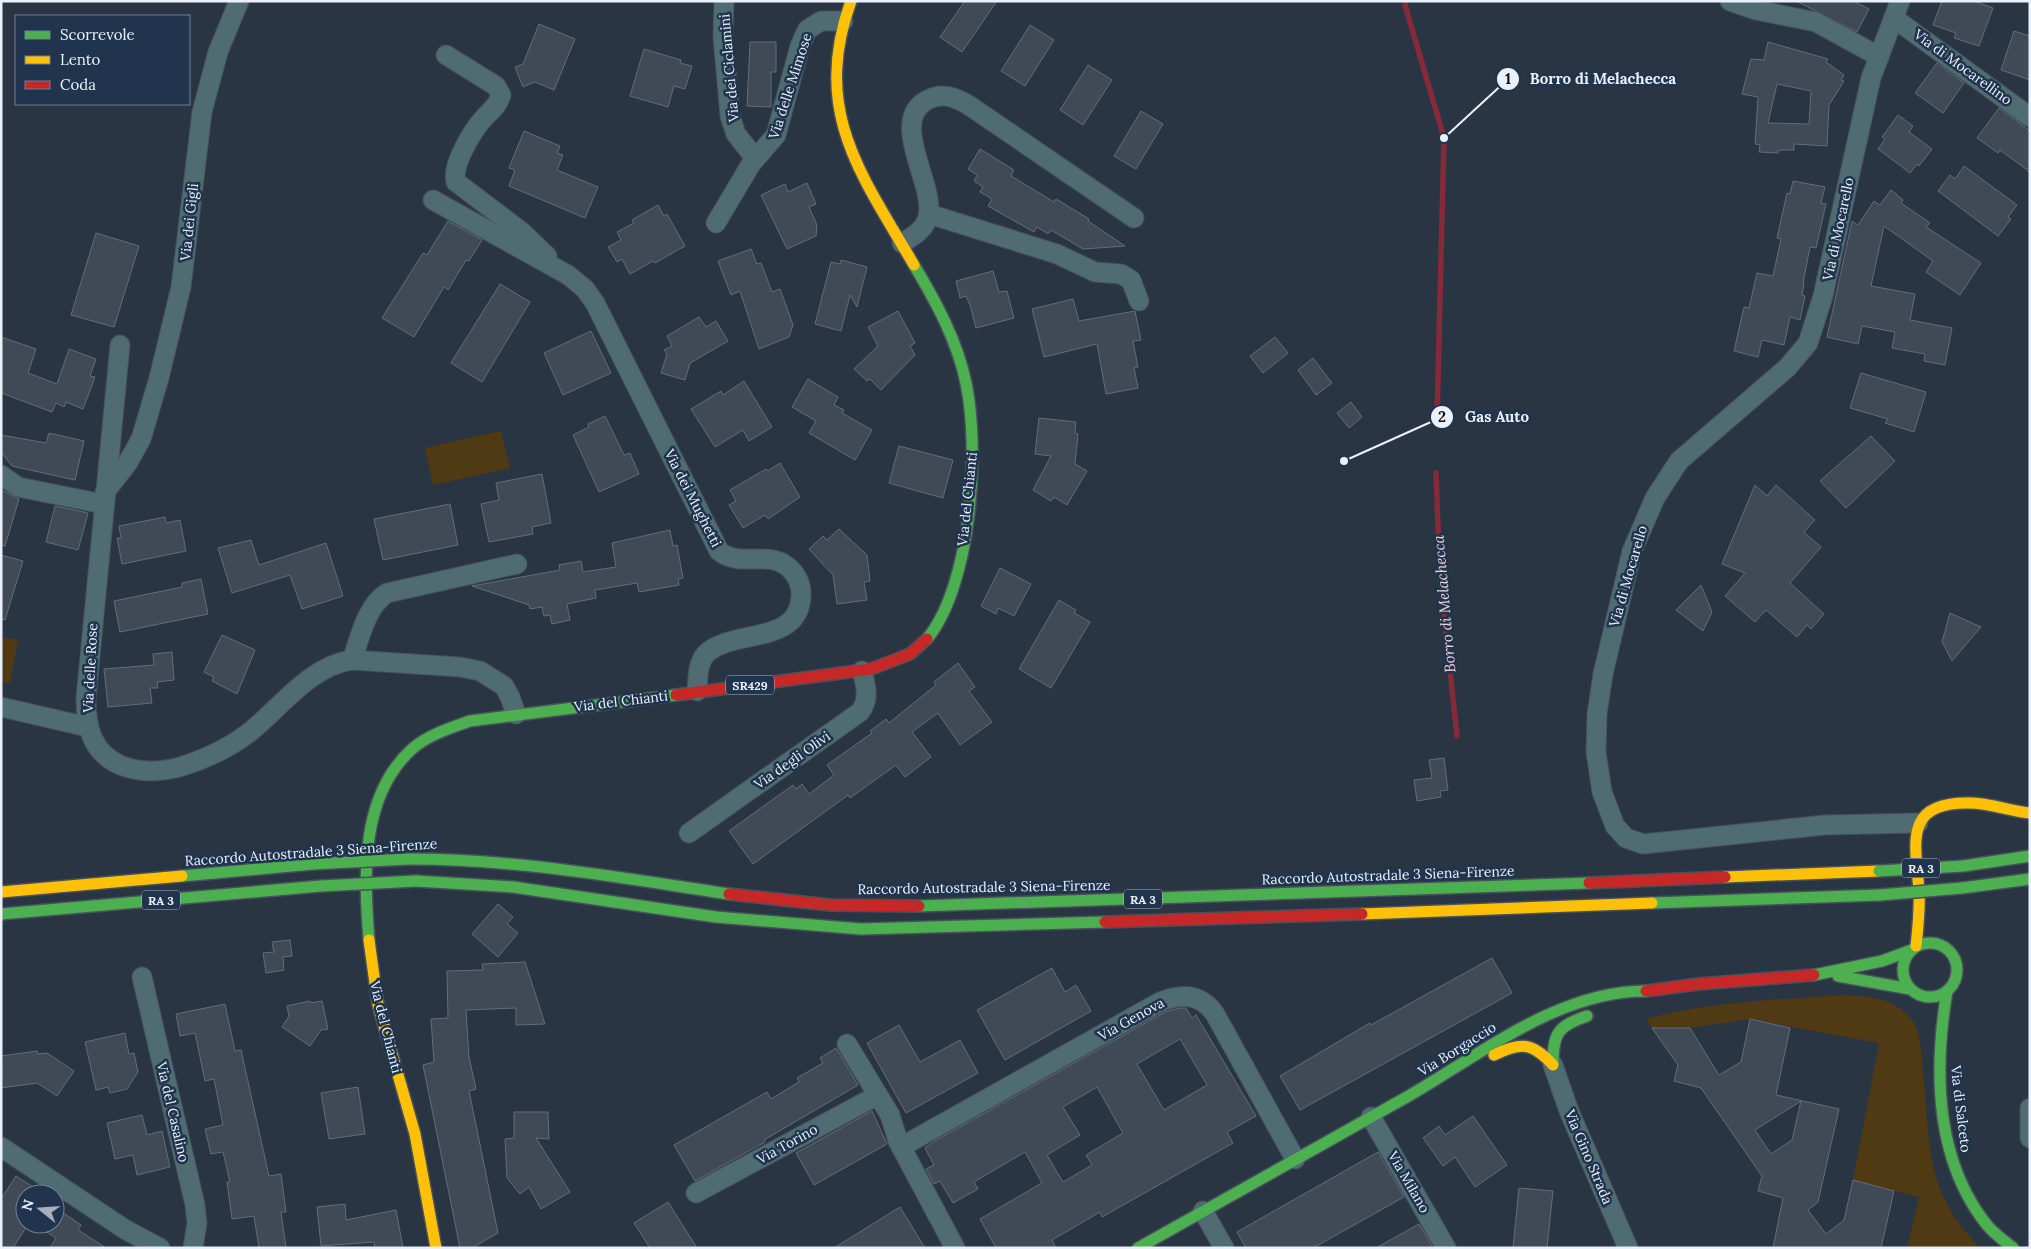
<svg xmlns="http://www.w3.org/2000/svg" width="2031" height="1249" font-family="Lora,serif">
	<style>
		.green { fill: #503a14 }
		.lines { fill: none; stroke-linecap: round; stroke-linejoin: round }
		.stream { stroke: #862a39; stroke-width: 5.5 }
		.building { fill: #404956; stroke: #636d79; fill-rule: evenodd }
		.street-casing { stroke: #47505b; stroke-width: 21 }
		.fast-casing { stroke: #47505b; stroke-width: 14 }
		.slow-casing { stroke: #47505b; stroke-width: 14 }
		.jam-casing { stroke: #47505b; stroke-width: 14 }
		.street { stroke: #4e6c71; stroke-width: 19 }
		.fast { stroke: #4caf50; stroke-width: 11 }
		.slow { stroke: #ffc107; stroke-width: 11 }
		.jam { stroke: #c62828; stroke-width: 11 }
		.fast-bridge-casing { stroke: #47505b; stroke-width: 14; stroke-linecap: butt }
		.fast-bridge { stroke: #4caf50; stroke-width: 11 }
		.labels { text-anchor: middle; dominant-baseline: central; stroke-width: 5; stroke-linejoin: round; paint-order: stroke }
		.shield { fill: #20344e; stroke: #adb8c8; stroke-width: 1 }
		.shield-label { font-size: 12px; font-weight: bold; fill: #eaf1fc }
		.street-label { font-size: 14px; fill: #eaf1fc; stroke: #20344e }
		.water-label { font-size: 15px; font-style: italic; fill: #f2d4d5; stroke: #20344e }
		.leader { fill: none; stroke: #eaf1fc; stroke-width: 2 }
		.callout-dot { fill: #eaf1fc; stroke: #20344e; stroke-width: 2 }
		.mark-label { font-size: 15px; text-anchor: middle; font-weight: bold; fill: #111 }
		.callout-label { font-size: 15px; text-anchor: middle; font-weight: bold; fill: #eaf1fc; stroke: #20344e; stroke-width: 5; stroke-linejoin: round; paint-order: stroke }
	</style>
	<rect width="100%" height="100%" fill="#2a3544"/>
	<g class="green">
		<polygon points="501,431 510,468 433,485 425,448"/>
		<polygon points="1,637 18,640 10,683 1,682"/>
		<path d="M1843,995C1869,996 1898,998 1914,1023C1922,1036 1921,1057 1923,1071C1927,1111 1927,1167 1946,1202C1954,1219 1967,1234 1980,1248H1907L1919,1197L1853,1180L1879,1043L1750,1019L1690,1028H1652L1646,1019C1711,1001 1776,1000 1843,995Z"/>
	</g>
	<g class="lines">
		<g class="stream">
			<polyline points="1406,1 1405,5 1444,138 1437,420"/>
			<polyline points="1436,473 1440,579 1457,736"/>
		</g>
	</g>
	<g class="building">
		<polygon points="965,1 997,1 962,52 940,37"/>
		<polygon points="1796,1 1853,1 1869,9 1857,32"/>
		<polygon points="1942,1 1974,1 1993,8 1979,46 1954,38 1956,33 1933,25"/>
		<polygon points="539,24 575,39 554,90 535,82 523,87 515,67 523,64"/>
		<polygon points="1030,25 1054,40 1025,86 1001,71"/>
		<polygon points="2014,31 2030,36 2030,80 2001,70"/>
		<polygon points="750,42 776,42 776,72 771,72 771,107 747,106"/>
		<path d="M1768,42L1828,59L1826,62L1844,75L1841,80L1844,81L1829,105L1827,146L1794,144V150H1778V153L1759,152L1760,145L1755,144L1758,97L1742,94L1751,59L1764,60ZM1777,84L1811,91L1809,124L1768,123Z"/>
		<polygon points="644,49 681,60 680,63 692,66 685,89 674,86 668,107 630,96"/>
		<polygon points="1937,63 1964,83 1943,113 1915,93"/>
		<polygon points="1088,65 1112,80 1083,125 1060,110"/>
		<polygon points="1999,108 2030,131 2030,172 2000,150 1998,153 1977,138"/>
		<polygon points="1141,111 1163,124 1136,169 1114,156"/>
		<polygon points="1898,115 1913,126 1909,132 1932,149 1919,166 1917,164 1910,173 1878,149 1885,139 1882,137"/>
		<polygon points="524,131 560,146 557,153 563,155 557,170 598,187 585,218 509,186 515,170 509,168"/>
		<polygon points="980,149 1014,170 1011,176 1054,202 1056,199 1089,219 1088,221 1125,246 1083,249 1051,230 1048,234 1037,227 1034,232 988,206 992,199 980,192 983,187 974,181 977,175 968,169"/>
		<polygon points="1964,166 2017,205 2008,217 2011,219 1998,236 1938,191 1950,175 1955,179"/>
		<polygon points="1793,181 1825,187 1821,203 1826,204 1816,248 1810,247 1803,283 1804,283 1802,295 1805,296 1800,320 1790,317 1784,345 1762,340 1758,357 1734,351 1744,307 1749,308 1757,273 1773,276 1781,239 1777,238 1787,193 1790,194"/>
		<polygon points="807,183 816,204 809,207 817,225 816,236 787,249 761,195 785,184 788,192"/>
		<polygon points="1891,190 1903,200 1901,203 1930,223 1926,227 1981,263 1960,295 1926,272 1933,261 1884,226 1871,286 1915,294 1910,320 1952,328 1945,365 1924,361 1925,354 1892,348 1895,332 1862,326 1858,344 1827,337 1852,221 1858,225 1874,201 1880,205"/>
		<polygon points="658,205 664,216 667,214 685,246 655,263 653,261 630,274 622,259 617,262 608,247 621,240 617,232 634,223 632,220"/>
		<polygon points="448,221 482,240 469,261 466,260 448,290 444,287 414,337 382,318 423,253 427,255"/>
		<polygon points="96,233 139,246 114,327 71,315"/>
		<polygon points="751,249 757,264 761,263 772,292 780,289 793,325 789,337 759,349 740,291 731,295 718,261"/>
		<polygon points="841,260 867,267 857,307 850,295 841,331 815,324 831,262 840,264"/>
		<polygon points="993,271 999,292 1007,291 1014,318 976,328 970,305 966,296 960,298 956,281"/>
		<polygon points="500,284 530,302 482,382 451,363"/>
		<polygon points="1073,299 1079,321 1135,311 1141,340 1133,341 1138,367 1134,368 1138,388 1106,394 1097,344 1044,357 1032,309"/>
		<polygon points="898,311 915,343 910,346 915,355 881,390 870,379 867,381 854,369 878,346 868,327"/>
		<polygon points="699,317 706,327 716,321 728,341 690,363 685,380 661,373 667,354 664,350 672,346 667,336"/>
		<polygon points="591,331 611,373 563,395 544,353"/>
		<polygon points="1,337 36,349 28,373 57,384 69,349 96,359 90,376 95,377 83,409 66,402 64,407 56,403 52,412 4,394 1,391"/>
		<polygon points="1275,337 1288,353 1263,373 1250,356"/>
		<polygon points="1313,358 1332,383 1316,395 1298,370"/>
		<polygon points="1861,373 1926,392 1914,432 1885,423 1888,419 1850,408"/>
		<polygon points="808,379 838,397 834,405 844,410 842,413 872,430 855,460 809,433 816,421 792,407"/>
		<polygon points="744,381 772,427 749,441 743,430 715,447 691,409 721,391 723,395"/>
		<polygon points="1351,402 1362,417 1349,428 1337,413"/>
		<polygon points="605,416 624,455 630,453 639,474 599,492 573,435 589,427 588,424"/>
		<polygon points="1039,418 1076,422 1075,433 1078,434 1075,464 1087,471 1067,505 1054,497 1051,501 1033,490 1051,456 1035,454"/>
		<polygon points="49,433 84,441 75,480 12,466 1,452 1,435 46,443"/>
		<polygon points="1871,436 1895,461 1846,508 1820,481"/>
		<polygon points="899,446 953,460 943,498 889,483"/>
		<polygon points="780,463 800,497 768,519 765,515 743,528 729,505 736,501 730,490 766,469 768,471"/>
		<polygon points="542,474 551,523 532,527 533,534 489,542 481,504 499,500 496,483"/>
		<polygon points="1755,485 1767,496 1776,485 1815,520 1804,532 1821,547 1790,583 1824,614 1811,629 1807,625 1797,637 1766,610 1755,622 1725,596 1745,573 1722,564"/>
		<polygon points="1,490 19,499 5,546 1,545"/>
		<polygon points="450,504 458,545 383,560 374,519"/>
		<polygon points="55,506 88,513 78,550 46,542"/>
		<polygon points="165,517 166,523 180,520 186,551 122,564 117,538 121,538 119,526"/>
		<polygon points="839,529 867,555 870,581 864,582 867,600 837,604 833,575 809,549 823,536 827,540"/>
		<polygon points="670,530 673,546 677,545 683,578 678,579 679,585 639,592 637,583 595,590 596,598 567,604 570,620 552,624 550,615 544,616 542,607 530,609 529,605 472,586 560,570 559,565 581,561 583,572 616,567 612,543"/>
		<polygon points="251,540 259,565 326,543 343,596 302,609 290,575 232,593 218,548"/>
		<polygon points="1,555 23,561 5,620 1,619"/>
		<polygon points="1000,568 1031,584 1014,616 998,608 996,614 981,606"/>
		<polygon points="201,579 208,614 120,632 114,601 182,587 182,583"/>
		<polygon points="1701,585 1712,612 1703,631 1676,610"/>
		<polygon points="1059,600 1076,610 1074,613 1090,622 1051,688 1019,669"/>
		<polygon points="1950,613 1981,627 1952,661 1942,642"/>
		<polygon points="222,635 255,650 237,694 212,681 214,677 204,672"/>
		<polygon points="172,652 174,680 157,682 158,688 150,688 152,703 108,707 104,669 154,665 153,654"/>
		<polygon points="958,663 975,687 969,691 992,722 960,745 938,713 912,732 931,757 905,777 896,765 850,798 848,795 753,864 729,831 793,785 796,789 802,784 809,794 834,775 827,765 872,733 870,731 886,719 889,723 936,685 934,682"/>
		<polygon points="1444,758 1448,790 1440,791 1441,797 1417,801 1414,780 1432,778 1429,760"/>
		<polygon points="498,904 513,917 507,924 518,933 498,957 472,934"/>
		<polygon points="290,940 292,956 283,957 284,970 266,973 263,953 274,952 272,942"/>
		<polygon points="1492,958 1512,993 1300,1110 1280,1076 1370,1023 1371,1025"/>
		<polygon points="525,962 545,1024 516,1025 516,1008 466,1010 469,1057 476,1089 469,1091 498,1233 472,1248 460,1248 423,1065 434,1062 431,1019 448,1018 447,971 483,970 482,964"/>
		<polygon points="1052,968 1065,992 1076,985 1091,1011 1005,1060 977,1010"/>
		<polygon points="310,1001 311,1003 322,1001 328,1029 321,1030 310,1046 282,1027 289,1016 287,1006"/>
		<polygon points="225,1004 235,1051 241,1050 269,1176 281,1174 286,1212 281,1212 286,1248 259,1248 254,1216 232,1219 227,1182 230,1182 223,1152 211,1154 205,1129 223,1125 214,1079 205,1081 195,1033 180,1036 176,1014"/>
		<path d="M1179,1008H1186L1192,1018L1196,1015L1256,1116L1227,1132L1233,1143L1102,1217L1100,1212L1052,1240L1056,1248H996L980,1219L1042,1183L1025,1152L974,1182L978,1189L953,1203L940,1181L934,1184L926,1169L934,1165L925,1148L933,1142L1165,1012ZM1180,1039L1207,1085L1164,1110L1137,1064ZM1097,1087L1123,1133L1086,1155L1092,1165L1063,1182L1047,1155L1080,1135L1063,1107Z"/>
		<path d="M1750,1019L1790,1028L1776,1095L1839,1109L1818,1202L1808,1210L1826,1234L1844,1220L1853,1180L1894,1191L1881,1248H1773L1783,1198L1758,1191L1762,1176L1701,1088L1674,1081L1678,1065L1652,1028H1690L1719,1075L1741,1062ZM1801,1101L1792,1140L1771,1154L1755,1130Z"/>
		<polygon points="899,1025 920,1062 960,1040 978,1073 906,1113 867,1043"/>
		<polygon points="125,1033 129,1054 134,1053 138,1072 127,1089 110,1093 108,1087 96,1090 85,1042"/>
		<polygon points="836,1048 858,1085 764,1140 765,1142 695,1181 674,1145 767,1092 771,1099 799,1082 797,1078 823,1063 820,1058"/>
		<polygon points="37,1051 38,1054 47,1053 74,1071 57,1096 37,1083 1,1088 1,1056"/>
		<polygon points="358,1087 365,1134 329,1139 321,1093"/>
		<polygon points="872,1111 887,1144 814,1185 796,1153"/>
		<polygon points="514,1112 548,1112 549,1139 536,1138 570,1192 541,1209 529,1187 520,1194 507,1178 505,1139 514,1138"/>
		<polygon points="142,1115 147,1135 162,1131 170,1167 137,1175 133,1155 115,1159 107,1123"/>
		<polygon points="1473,1116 1507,1165 1475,1187 1455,1157 1443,1166 1423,1138 1439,1126 1445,1135"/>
		<polygon points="1378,1152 1404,1197 1313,1248 1246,1248 1237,1232"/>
		<polygon points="16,1176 44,1194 25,1194 25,1229 13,1248 1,1248 1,1199"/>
		<polygon points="1519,1188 1553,1191 1547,1248 1513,1248"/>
		<polygon points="668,1202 697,1248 650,1248 634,1223"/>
		<polygon points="345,1204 346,1220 396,1210 403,1248 375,1248 374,1242 321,1246 317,1207"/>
		<polygon points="900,1207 925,1248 834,1248"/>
		<polygon points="62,1212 81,1225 78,1230 106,1248 50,1248 56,1238 34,1224 55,1224"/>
		<polygon points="1419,1224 1433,1248 1376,1248"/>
	</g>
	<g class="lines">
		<defs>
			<g id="street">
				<polyline points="724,1 723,37 730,116 736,134 755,158"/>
				<polyline points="1730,1 1756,10 1816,22 1878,56"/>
				<polyline points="1900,1 1871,78 1823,296 1808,343 1788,367 1679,461 1655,498 1632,551 1603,674 1597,714 1596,752 1602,792 1615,826 1626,838 1643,844 1825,825 1918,823"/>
				<polyline points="1895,19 2030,117"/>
				<path d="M446,55L496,86L501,95C498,106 491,110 484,118C473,130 451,165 456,182L522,232L547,256"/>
				<path d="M433,200L568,275L585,289L595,303L719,551C739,568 768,550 788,567C797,574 802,586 801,597C798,645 735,629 708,652C697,661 698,678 697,691"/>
				<polyline points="929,214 1057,254 1095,272 1121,274 1131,280 1139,301"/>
				<polyline points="716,223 751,164 776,135 800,46 807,30 821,21 843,21"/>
				<path d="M902,243C912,237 926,229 928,216C936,186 888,121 927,100C942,92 954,97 967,104L1134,218"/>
				<path d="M120,345L86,698C86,726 91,752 120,765C140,773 163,772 183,766C208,758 231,747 251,731C282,706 310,666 352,660L460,667L480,671L504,686L510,697L516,714"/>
				<polyline points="1,475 18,487 103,504"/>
				<polyline points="105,492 127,464 141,439 159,378 181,287 202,112 218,52 239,1"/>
				<path d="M352,660C360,638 366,606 387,593L517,564"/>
				<polyline points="1,707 88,727"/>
				<path d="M689,833L860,712C870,699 866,686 862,671"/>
				<polyline points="142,977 195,1205 197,1223 193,1248"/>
				<polyline points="847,1044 890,1115 898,1141 955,1248"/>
				<polyline points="1553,1065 1569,1111 1628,1248"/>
				<polyline points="2030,1108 2030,1138"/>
				<polyline points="1371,1117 1446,1248"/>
				<polyline points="1,1147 126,1230 160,1248"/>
				<path d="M901,1147L1160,1002C1182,993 1201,994 1215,1014L1295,1159"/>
				<polyline points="696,1193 878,1095"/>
				<polyline points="1203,1211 1224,1248"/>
			</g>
			<g id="fast">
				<path d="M914,265C936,302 957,340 966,383C980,450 972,584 927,639"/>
				<path d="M409,859C518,859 622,878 729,894"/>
				<polyline points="1963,866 2030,856"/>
				<polyline points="182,876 313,864"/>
				<polyline points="416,881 513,887 716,917 861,929 1105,922"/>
				<polyline points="1962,888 2030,879"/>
				<polyline points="1652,903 1880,895"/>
				<polyline points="919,906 1589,883"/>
				<polyline points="1,914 321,886"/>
				<path d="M369,940C364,875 360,796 412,749C428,735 450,728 470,721L676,695"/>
				<circle cx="1930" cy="970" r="27"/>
				<polyline points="1814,975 1882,961 1909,951"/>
				<polyline points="1838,976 1910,989"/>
				<path d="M1947,991C1934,1069 1935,1160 1987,1225C1994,1234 2005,1241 2013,1248"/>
				<path d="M1553,1065C1553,1034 1557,1026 1587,1016"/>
				<path d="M1138,1248C1227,1198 1316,1148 1405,1098C1479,1056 1557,991 1646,991"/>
			</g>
			<g id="slow">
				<path d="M851,1C811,111 861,174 914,265"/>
				<polyline points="1725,877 1879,871"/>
				<polyline points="1,892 182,876"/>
				<polyline points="1362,914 1652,903"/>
				<polyline points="369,940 378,1005 415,1134 436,1248"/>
				<path d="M1916,946C1918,928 1920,910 1919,892C1916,844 1902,802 1969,803C1990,803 2010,811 2030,813"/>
				<path d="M1494,1055C1521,1042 1532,1042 1553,1065"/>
			</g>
			<g id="jam">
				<polyline points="676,695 871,669 910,654 927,639"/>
				<polyline points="1589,883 1725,877"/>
				<polyline points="729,894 830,905 919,906"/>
				<polyline points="1105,922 1362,914"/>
				<polyline points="1646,991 1698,984 1814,975"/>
			</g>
		</defs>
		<use href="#street" class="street-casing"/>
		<use href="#fast" class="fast-casing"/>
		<use href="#slow" class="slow-casing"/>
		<use href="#jam" class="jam-casing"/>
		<use href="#street" class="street"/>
		<use href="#fast" class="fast"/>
		<use href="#slow" class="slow"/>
		<use href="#jam" class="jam"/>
		<defs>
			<g id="fast-bridge">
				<polyline points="313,864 409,859"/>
				<polyline points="1879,871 1963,866"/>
				<polyline points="321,886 416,881"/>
				<polyline points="1880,895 1962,888"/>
			</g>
		</defs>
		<use href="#fast-bridge" class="fast-bridge-casing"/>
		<use href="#fast-bridge" class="fast-bridge"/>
	</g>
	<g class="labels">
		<g class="shield">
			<rect x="726" y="675.5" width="48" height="19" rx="4"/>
			<rect x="1902" y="858.5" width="38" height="19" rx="4"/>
			<rect x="1124" y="889.5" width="38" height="19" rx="4"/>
			<rect x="142" y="890.5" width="38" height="19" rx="4"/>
		</g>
		<g class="shield-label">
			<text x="750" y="685">SR429</text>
			<text x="1921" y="868">RA 3</text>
			<text x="1143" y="899">RA 3</text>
			<text x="161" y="900">RA 3</text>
		</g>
		<g class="street-label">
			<text transform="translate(1963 67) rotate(36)">Via di Mocarellino</text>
			<text transform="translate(729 68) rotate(-95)">Via dei Ciclamini</text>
			<text transform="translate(790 86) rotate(-72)">Via delle Mimose</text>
			<text transform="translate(189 222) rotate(-84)">Via dei Gigli</text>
			<text transform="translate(1838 229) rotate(-78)">Via di Mocarello</text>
			<text transform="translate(693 498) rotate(63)">Via dei Mughetti</text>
			<text transform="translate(967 499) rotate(-84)">Via del Chianti</text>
			<text transform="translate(1628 576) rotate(-74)">Via di Mocarello</text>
			<text transform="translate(90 668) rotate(-87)">Via delle Rose</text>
			<text transform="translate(621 701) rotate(-7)">Via del Chianti</text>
			<text transform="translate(792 760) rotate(-35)">Via degli Olivi</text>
			<text transform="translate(311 852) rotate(-4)">Raccordo Autostradale 3 Siena-Firenze</text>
			<text transform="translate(1388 875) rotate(-2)">Raccordo Autostradale 3 Siena-Firenze</text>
			<text transform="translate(984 887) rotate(-1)">Raccordo Autostradale 3 Siena-Firenze</text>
			<text transform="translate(1131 1019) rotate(-29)">Via Genova</text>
			<text transform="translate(386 1027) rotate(76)">Via del Chianti</text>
			<text transform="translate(1457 1049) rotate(-32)">Via Borgaccio</text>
			<text transform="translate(1961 1109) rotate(83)">Via di Salceto</text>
			<text transform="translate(173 1112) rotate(77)">Via del Casalino</text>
			<text transform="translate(787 1144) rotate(-29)">Via Torino</text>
			<text transform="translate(1589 1157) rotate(67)">Via Gino Strada</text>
			<text transform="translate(1409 1182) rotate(60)">Via Milano</text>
		</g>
		<g class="water-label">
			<text transform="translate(1444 604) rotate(-95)">Borro di Melachecca</text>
		</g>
	</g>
	<path class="leader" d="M1444 138L1508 79M1344 461L1442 417"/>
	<g class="callout-dot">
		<circle cx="1444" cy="138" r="5"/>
		<circle cx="1344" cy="461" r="5"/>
		<circle cx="1508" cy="79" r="12"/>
		<circle cx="1442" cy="417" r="12"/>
	</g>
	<g class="mark-label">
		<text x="1508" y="84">1</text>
		<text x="1442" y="422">2</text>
	</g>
	<g class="callout-label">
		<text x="1603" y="84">Borro di Melachecca</text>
		<text x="1497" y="422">Gas Auto</text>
	</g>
	<rect width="2031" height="1249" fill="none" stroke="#eaf1fc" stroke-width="5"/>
	<rect x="15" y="15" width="175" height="90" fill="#20344e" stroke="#718094"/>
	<rect x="25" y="31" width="25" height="8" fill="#4caf50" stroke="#718094"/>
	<text x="60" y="40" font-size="15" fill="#eaf1fc">Scorrevole</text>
	<rect x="25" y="56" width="25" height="8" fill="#ffc107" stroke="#718094"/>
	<text x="60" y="65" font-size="15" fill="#eaf1fc">Lento</text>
	<rect x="25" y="81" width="25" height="8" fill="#c62828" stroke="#718094"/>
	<text x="60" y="90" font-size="15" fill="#eaf1fc">Coda</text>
	<g transform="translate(40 1209) rotate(287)"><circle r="24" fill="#20344e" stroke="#718094"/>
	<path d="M0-4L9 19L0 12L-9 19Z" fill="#a7afbc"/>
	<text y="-8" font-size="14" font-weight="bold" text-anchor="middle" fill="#eaf1fc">N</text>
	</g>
</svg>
